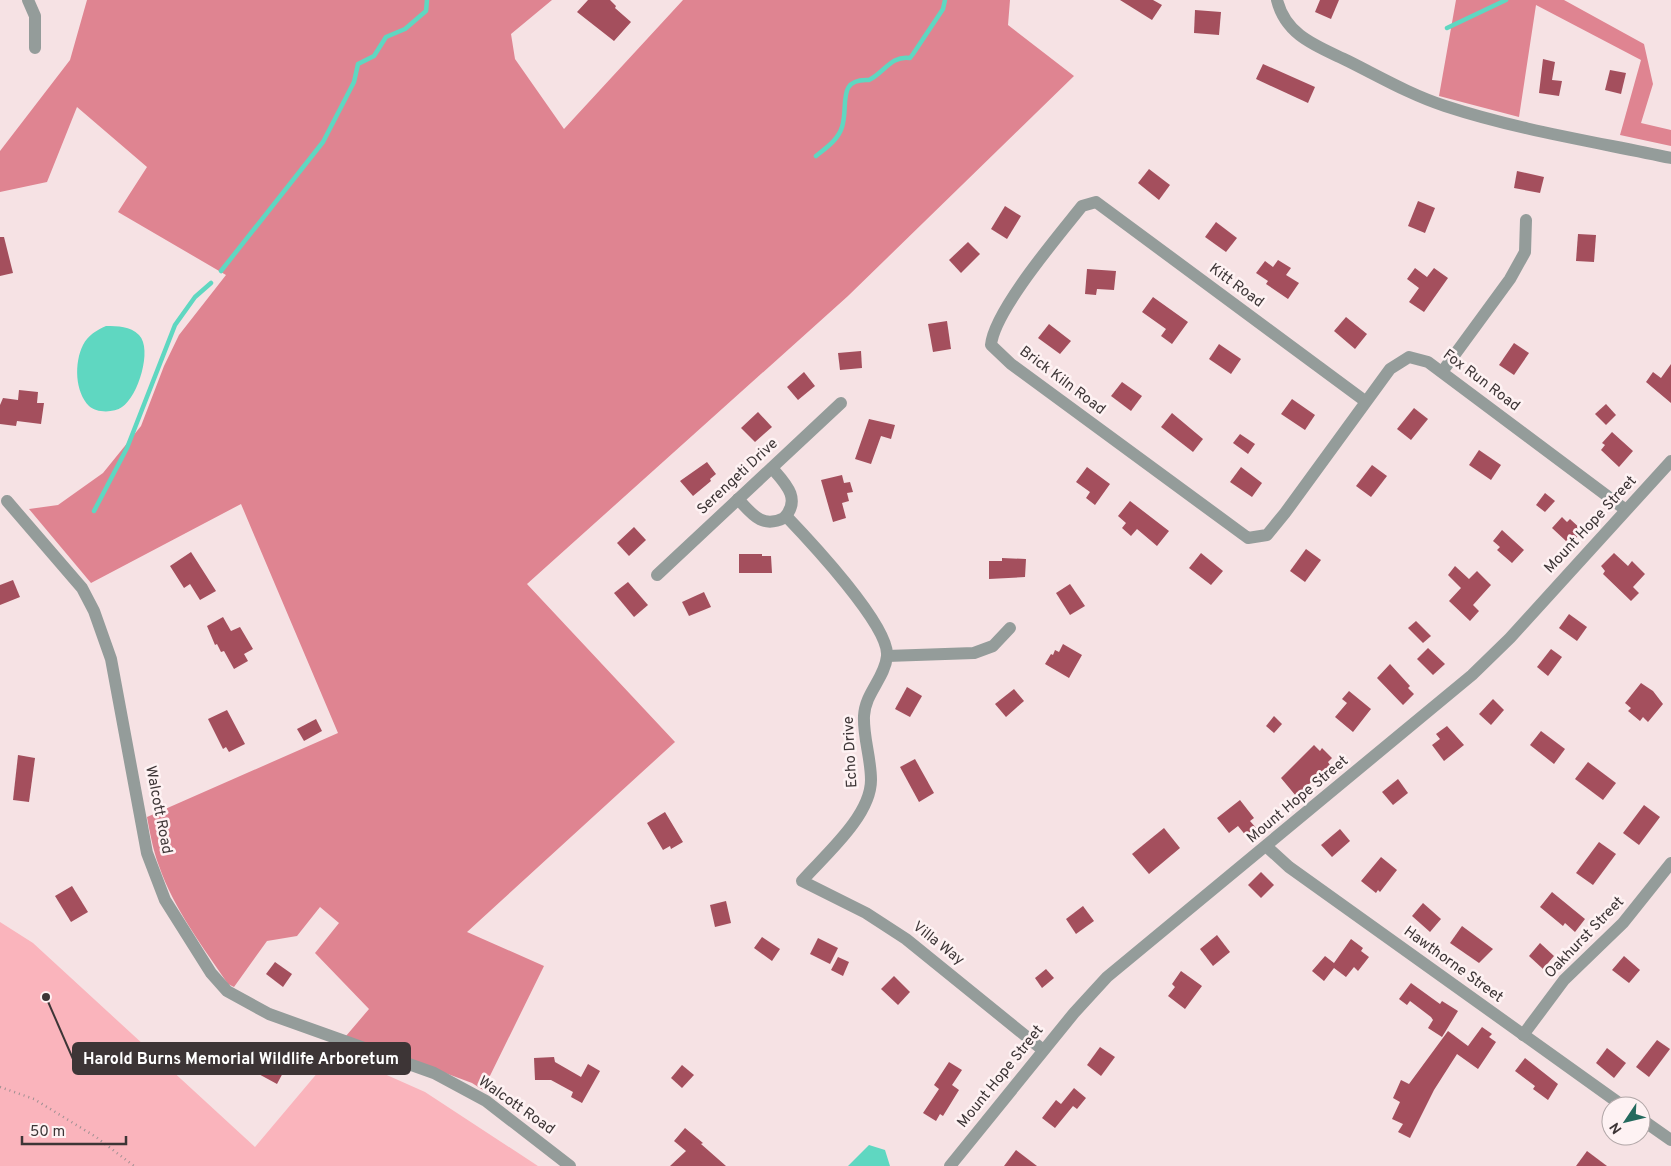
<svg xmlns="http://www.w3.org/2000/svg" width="1671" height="1166" font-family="Overpass,sans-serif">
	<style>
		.green { fill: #fab4bc }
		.forest { fill: #df8491 }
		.water { fill: #5fd7c1 }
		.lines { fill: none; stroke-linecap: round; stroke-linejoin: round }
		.stream { stroke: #5fd7c1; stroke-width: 4.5 }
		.building { fill: #a44f5d }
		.path { stroke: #9d8f91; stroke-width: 2.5; stroke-dasharray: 1 4; stroke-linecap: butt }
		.minor { stroke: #949c9a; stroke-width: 12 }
		.labels { text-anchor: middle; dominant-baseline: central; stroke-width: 5; stroke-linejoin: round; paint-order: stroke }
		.street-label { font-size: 15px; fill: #3d3536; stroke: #fef2f3 }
		.leader { fill: none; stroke: #3d3536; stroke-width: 2 }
		.callout-dot { fill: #3d3536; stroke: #fef2f3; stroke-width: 2 }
		.callout { fill: #3d3536; stroke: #3d3536; stroke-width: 2 }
		.callout-label { font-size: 16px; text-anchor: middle; font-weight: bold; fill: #fff }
	</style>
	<rect width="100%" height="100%" fill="#f6e2e4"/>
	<polygon class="green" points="0,922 33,943 255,1147 335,1052 425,1092 538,1166 0,1166"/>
	<g class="forest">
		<path d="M87,0H552L511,34L515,59L564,129L683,0H1010L1008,25L1074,76L848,296L527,584L675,742L467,932L544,966L483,1090L472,1083L346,1036L369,1009L315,953L339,923L320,907L297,936L267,941L234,987L228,984C203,947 174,909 159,866C153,850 150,833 147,817L338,733L241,504L91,583L29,509L58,505L103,473L141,426L164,366L179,335L226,275L118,212L147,167L77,107L47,182L0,192V151L70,60Z"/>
		<polygon points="1456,0 1564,0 1644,44 1653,84 1641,123 1671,130 1671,146 1620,135 1641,60 1536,5 1519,117 1439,96"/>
	</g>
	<g class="water">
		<path d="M106,326C118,326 130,326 139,335C153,349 138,397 122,407C114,413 96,413 89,406C75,392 74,363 83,345C88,335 97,330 106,326Z"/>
		<polygon points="869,1145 885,1150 890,1166 848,1166"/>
	</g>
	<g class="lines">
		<g class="stream">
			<polyline points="1447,28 1506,0"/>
			<path d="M816,156C826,148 838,140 842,127C849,106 836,78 869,80C884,73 891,55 910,58L913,54L943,9L945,0"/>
			<polyline points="221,271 323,142 354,82 358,64 374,56 386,37 405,29 426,11 427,0"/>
			<polyline points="94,511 127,448 175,325 195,297 211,283"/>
		</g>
	</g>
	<g class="building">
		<polygon points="588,0 610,0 616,6 615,8 631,22 614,41 577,12"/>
		<polygon points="1120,0 1153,0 1162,5 1152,20"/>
		<polygon points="1320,0 1339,0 1331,19 1315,12"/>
		<polygon points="1195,10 1221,12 1219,35 1194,33"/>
		<polygon points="1543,59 1555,62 1552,80 1562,81 1559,96 1539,93"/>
		<polygon points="1263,64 1315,87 1308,103 1256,79"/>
		<polygon points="1610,70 1626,73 1621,94 1605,90"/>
		<polygon points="1149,169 1170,185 1159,200 1138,183"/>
		<polygon points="1517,171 1544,177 1540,193 1514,188"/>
		<polygon points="1418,201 1435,208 1425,233 1408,226"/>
		<polygon points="1005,206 1021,216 1007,239 991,229"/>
		<polygon points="1216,222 1237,238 1226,252 1205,237"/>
		<polygon points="1578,234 1596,235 1594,262 1576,261"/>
		<polygon points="0,237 4,237 13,273 0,276"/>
		<polygon points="968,242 980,254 961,273 949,260"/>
		<polygon points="1278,260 1291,268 1286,275 1299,283 1288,299 1266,284 1268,281 1256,273 1265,261 1273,267"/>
		<polygon points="1415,268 1427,277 1434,268 1448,278 1424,312 1409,302 1419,288 1407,279"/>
		<polygon points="1087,269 1116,271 1114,290 1097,289 1096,295 1085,294"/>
		<polygon points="1153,297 1188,322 1172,344 1161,336 1166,329 1142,312"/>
		<polygon points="1346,317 1367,334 1355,349 1334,331"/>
		<polygon points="947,321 951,349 933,352 928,324"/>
		<polygon points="1049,324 1071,341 1060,354 1038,338"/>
		<polygon points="1514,343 1529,353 1514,375 1499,365"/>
		<polygon points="1219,344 1241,359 1231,374 1209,359"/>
		<polygon points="861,351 862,368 840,370 838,353"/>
		<polygon points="1671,364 1671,403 1646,382 1653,372 1661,378"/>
		<polygon points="804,372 815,386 798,400 787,387"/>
		<polygon points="1122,382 1142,396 1131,411 1111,396"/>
		<polygon points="19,390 38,392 37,403 44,403 41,424 17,421 16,426 0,424 0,405 3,398 18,400"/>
		<polygon points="1292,399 1315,415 1305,430 1281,414"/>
		<polygon points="1606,404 1616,415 1606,425 1595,414"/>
		<polygon points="1414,408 1428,419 1411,440 1397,429"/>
		<polygon points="758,412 772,427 755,442 741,428"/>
		<polygon points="1172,413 1203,439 1193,452 1161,427"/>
		<polygon points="869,419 895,425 891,439 881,436 871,464 855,459"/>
		<polygon points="1612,432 1633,451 1619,467 1601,450 1605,445 1602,443"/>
		<polygon points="1240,434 1255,444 1248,454 1233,443"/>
		<polygon points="1479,450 1501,465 1491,480 1469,465"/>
		<polygon points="707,462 716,474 710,479 711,481 693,496 680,481"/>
		<polygon points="1372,465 1387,476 1371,497 1356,486"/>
		<polygon points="1087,467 1110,484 1095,505 1086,498 1090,492 1076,482"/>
		<polygon points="1241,467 1262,483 1252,497 1230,482"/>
		<polygon points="842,475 844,483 850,482 853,492 847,493 849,501 842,503 846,518 833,522 821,480"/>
		<polygon points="1545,493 1555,501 1545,512 1536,505"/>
		<polygon points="1130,501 1169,531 1157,546 1137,529 1131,536 1122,528 1126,523 1118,516"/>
		<polygon points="1562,517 1567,522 1570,519 1583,531 1576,538 1572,535 1566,541 1552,528"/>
		<polygon points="634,527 646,540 629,556 617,543"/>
		<polygon points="1502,530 1524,550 1512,563 1497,550 1500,547 1493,541"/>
		<polygon points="1306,549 1321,560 1305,582 1290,571"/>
		<polygon points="191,552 216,591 200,600 190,584 184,588 170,566"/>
		<polygon points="1201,553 1223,571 1211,585 1189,568"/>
		<polygon points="1614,553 1628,566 1632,561 1645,574 1633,587 1639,593 1631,601 1603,574 1605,571 1601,566"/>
		<polygon points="739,554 762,554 762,556 771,556 772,573 739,573"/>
		<polygon points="1002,558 1026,559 1025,577 989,579 989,561 1002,561"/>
		<polygon points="1455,566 1469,579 1477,571 1491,585 1473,605 1479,611 1470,621 1449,601 1461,588 1448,575"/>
		<polygon points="13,580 20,597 0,605 0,585"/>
		<polygon points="628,582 648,605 634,617 614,593"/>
		<polygon points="1070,584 1085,606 1070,615 1056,593"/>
		<polygon points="704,592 711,607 689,616 682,602"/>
		<polygon points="1569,614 1587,627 1577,641 1559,628"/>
		<polygon points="223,617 231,631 240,627 253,649 244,654 248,661 234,669 224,651 221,652 217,644 215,645 207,626"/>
		<polygon points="1416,621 1431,636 1423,643 1408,628"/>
		<polygon points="1063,644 1082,655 1069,678 1045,664 1051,654 1053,655 1055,650 1059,652"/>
		<polygon points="1428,648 1445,664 1433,675 1417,659"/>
		<polygon points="1551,649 1562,657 1548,676 1537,667"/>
		<polygon points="1390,664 1410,686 1408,688 1414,694 1403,705 1377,678"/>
		<polygon points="1641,683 1653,691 1663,704 1648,722 1643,717 1640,721 1628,711 1631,708 1625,703"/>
		<polygon points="907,687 922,696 910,717 895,709"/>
		<polygon points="1014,689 1024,701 1006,717 995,704"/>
		<polygon points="1349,691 1371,709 1353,732 1335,717 1347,703 1342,699"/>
		<polygon points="1493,699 1504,710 1491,725 1479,714"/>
		<polygon points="227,710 245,744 229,752 226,747 223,749 208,719"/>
		<polygon points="1274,716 1282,724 1274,733 1266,726"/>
		<polygon points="316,719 322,731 304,741 297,729"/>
		<polygon points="1447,726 1464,745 1444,761 1432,745 1440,739 1436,734"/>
		<polygon points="1541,731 1565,749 1554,764 1530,745"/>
		<polygon points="1314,745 1320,751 1322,748 1332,758 1328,762 1330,765 1296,796 1281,778"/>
		<polygon points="18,755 35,758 29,802 13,800"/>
		<polygon points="915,759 934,793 919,802 900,767"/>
		<polygon points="1588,762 1616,783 1603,800 1575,779"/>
		<polygon points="1398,779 1408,793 1393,805 1382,792"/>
		<polygon points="1240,800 1254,818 1250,821 1257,829 1247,837 1238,826 1229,833 1217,818"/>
		<polygon points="1644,805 1660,817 1639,845 1623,833"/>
		<polygon points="665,812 683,842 671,849 670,846 663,850 647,823"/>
		<polygon points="1164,828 1180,848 1149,874 1132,854"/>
		<polygon points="1340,829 1350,841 1332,857 1321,845"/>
		<polygon points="1599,842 1616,854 1593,885 1576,873"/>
		<polygon points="1381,857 1397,870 1380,892 1378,890 1376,893 1361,881"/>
		<polygon points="1261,872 1274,885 1261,898 1248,885"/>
		<polygon points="72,886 88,912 71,922 55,896"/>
		<polygon points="1552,892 1585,919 1575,932 1565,923 1563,926 1540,907"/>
		<polygon points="726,901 731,923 715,927 710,905"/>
		<polygon points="1423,903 1441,919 1430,932 1412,916"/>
		<polygon points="1083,906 1094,921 1076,934 1066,919"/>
		<polygon points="1462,926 1493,949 1479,963 1450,943"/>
		<polygon points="1217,935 1230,952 1213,966 1200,949"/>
		<polygon points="762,937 780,949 772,961 754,948"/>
		<polygon points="818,938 838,948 830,964 810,954"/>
		<polygon points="1351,939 1363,948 1361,951 1369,957 1358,971 1354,967 1346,977 1334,968 1324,981 1312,971 1325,956 1334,963"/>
		<polygon points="1540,943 1554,956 1543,969 1529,956"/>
		<polygon points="1624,956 1640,970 1629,983 1612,970"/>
		<polygon points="838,957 849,962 843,976 831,970"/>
		<polygon points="275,962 292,974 283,987 266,974"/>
		<polygon points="1046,969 1054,978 1042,988 1035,978"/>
		<polygon points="1181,971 1202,986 1185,1009 1168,996 1175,987 1172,984"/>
		<polygon points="894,976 910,992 898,1005 881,989"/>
		<polygon points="1411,983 1440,1004 1442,1001 1458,1011 1442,1037 1428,1028 1433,1020 1431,1017 1410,1001 1407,1005 1399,999"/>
		<polygon points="1482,1027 1492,1034 1489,1037 1496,1042 1478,1069 1457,1054 1434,1090 1410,1138 1398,1132 1403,1124 1392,1119 1400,1102 1393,1098 1401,1080 1409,1084 1448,1031 1468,1046"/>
		<polygon points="1657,1040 1670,1049 1649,1077 1636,1067"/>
		<polygon points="1100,1047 1115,1057 1101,1076 1087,1065"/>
		<polygon points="1607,1048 1626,1063 1614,1078 1596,1063"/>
		<polygon points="247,1052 266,1063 268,1060 285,1069 277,1084 240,1064"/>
		<polygon points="554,1057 555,1062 581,1077 588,1064 600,1071 582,1103 571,1097 573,1092 551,1080 535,1080 534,1058"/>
		<polygon points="1525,1058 1558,1084 1548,1100 1533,1089 1535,1086 1515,1071"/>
		<polygon points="949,1062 962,1070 952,1085 959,1090 943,1116 940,1114 936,1121 923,1113 939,1089 934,1085"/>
		<polygon points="682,1065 694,1075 682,1088 671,1078"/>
		<polygon points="1074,1088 1086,1098 1077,1109 1073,1106 1055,1128 1042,1118 1056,1100 1061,1104"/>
		<polygon points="685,1128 703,1143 701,1144 726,1166 670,1166 686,1151 674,1141"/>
		<polygon points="1016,1150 1037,1166 1004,1166"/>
		<polygon points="1587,1151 1607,1166 1576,1166"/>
	</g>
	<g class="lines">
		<polyline class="path" points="0,1087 34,1099 96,1137 134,1166"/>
		<g class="minor">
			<polyline points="28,0 35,16 35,48"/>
			<path d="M1277,0C1286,36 1317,46 1348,61C1380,77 1411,95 1445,106C1518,130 1596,142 1671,158"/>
			<polyline points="1442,372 1510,279 1525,252 1526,220"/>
			<path d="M1365,401L1096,202L1082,206C1059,235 994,311 991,345L1011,364L1248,538L1267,535L1285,513L1390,369L1409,357L1428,362L1626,510"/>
			<path d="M738,499C752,514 762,529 784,518C802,499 785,483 772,468"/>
			<polyline points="7,501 82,588 94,611 111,659 147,853 165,900 211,973 227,991 269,1014 434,1073 486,1101 570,1166"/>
			<path d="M786,516C808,539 890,626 887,656C885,678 865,693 864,716C863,737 871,758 871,780C871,816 825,855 802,881L866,913L906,939L1043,1050"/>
			<polyline points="657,575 841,403"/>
			<polyline points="887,656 974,653 993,646 1010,628"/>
			<polyline points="1267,847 1289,867 1623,1106"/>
			<polyline points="1523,1035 1564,980 1623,923 1671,863"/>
			<polyline points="1641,1119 1671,1140"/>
			<polyline points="950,1166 1074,1013 1107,977 1472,675 1510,638 1671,461"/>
		</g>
	</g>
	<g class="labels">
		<g class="street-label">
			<text transform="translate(1236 286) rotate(36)">Kitt Road</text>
			<text transform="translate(1062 381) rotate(37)">Brick Kiln Road</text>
			<text transform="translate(1481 381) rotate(37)">Fox Run Road</text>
			<text transform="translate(738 477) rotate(-43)">Serengeti Drive</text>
			<text transform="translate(1591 525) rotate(-47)">Mount Hope Street</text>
			<text transform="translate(851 752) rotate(-93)">Echo Drive</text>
			<text transform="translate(1298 800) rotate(-40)">Mount Hope Street</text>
			<text transform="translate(158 810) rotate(79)">Walcott Road</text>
			<text transform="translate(1585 938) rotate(-46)">Oakhurst Street</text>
			<text transform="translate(938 944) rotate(38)">Villa Way</text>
			<text transform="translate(1453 965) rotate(36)">Hawthorne Street</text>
			<text transform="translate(1001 1077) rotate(-51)">Mount Hope Street</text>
			<text transform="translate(516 1106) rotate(35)">Walcott Road</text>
		</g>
	</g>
	<path class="leader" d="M46 997L73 1059"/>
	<circle class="callout-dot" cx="46" cy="997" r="5"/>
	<rect class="callout" x="73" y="1043" width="337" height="31" rx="5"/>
	<g class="callout-label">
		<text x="241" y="1064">Harold Burns Memorial Wildlife Arboretum</text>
	</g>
	<g transform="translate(1626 1121) rotate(235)"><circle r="24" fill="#fef2f3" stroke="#b1a6a7"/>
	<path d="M0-4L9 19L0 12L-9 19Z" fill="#246a5e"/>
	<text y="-8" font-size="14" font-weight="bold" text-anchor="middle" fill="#3d3536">N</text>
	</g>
	<path d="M22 1136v8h104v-8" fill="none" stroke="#3d3536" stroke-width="2.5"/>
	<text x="30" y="1136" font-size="15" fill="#3d3536" stroke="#fef2f3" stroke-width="4" paint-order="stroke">50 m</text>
</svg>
